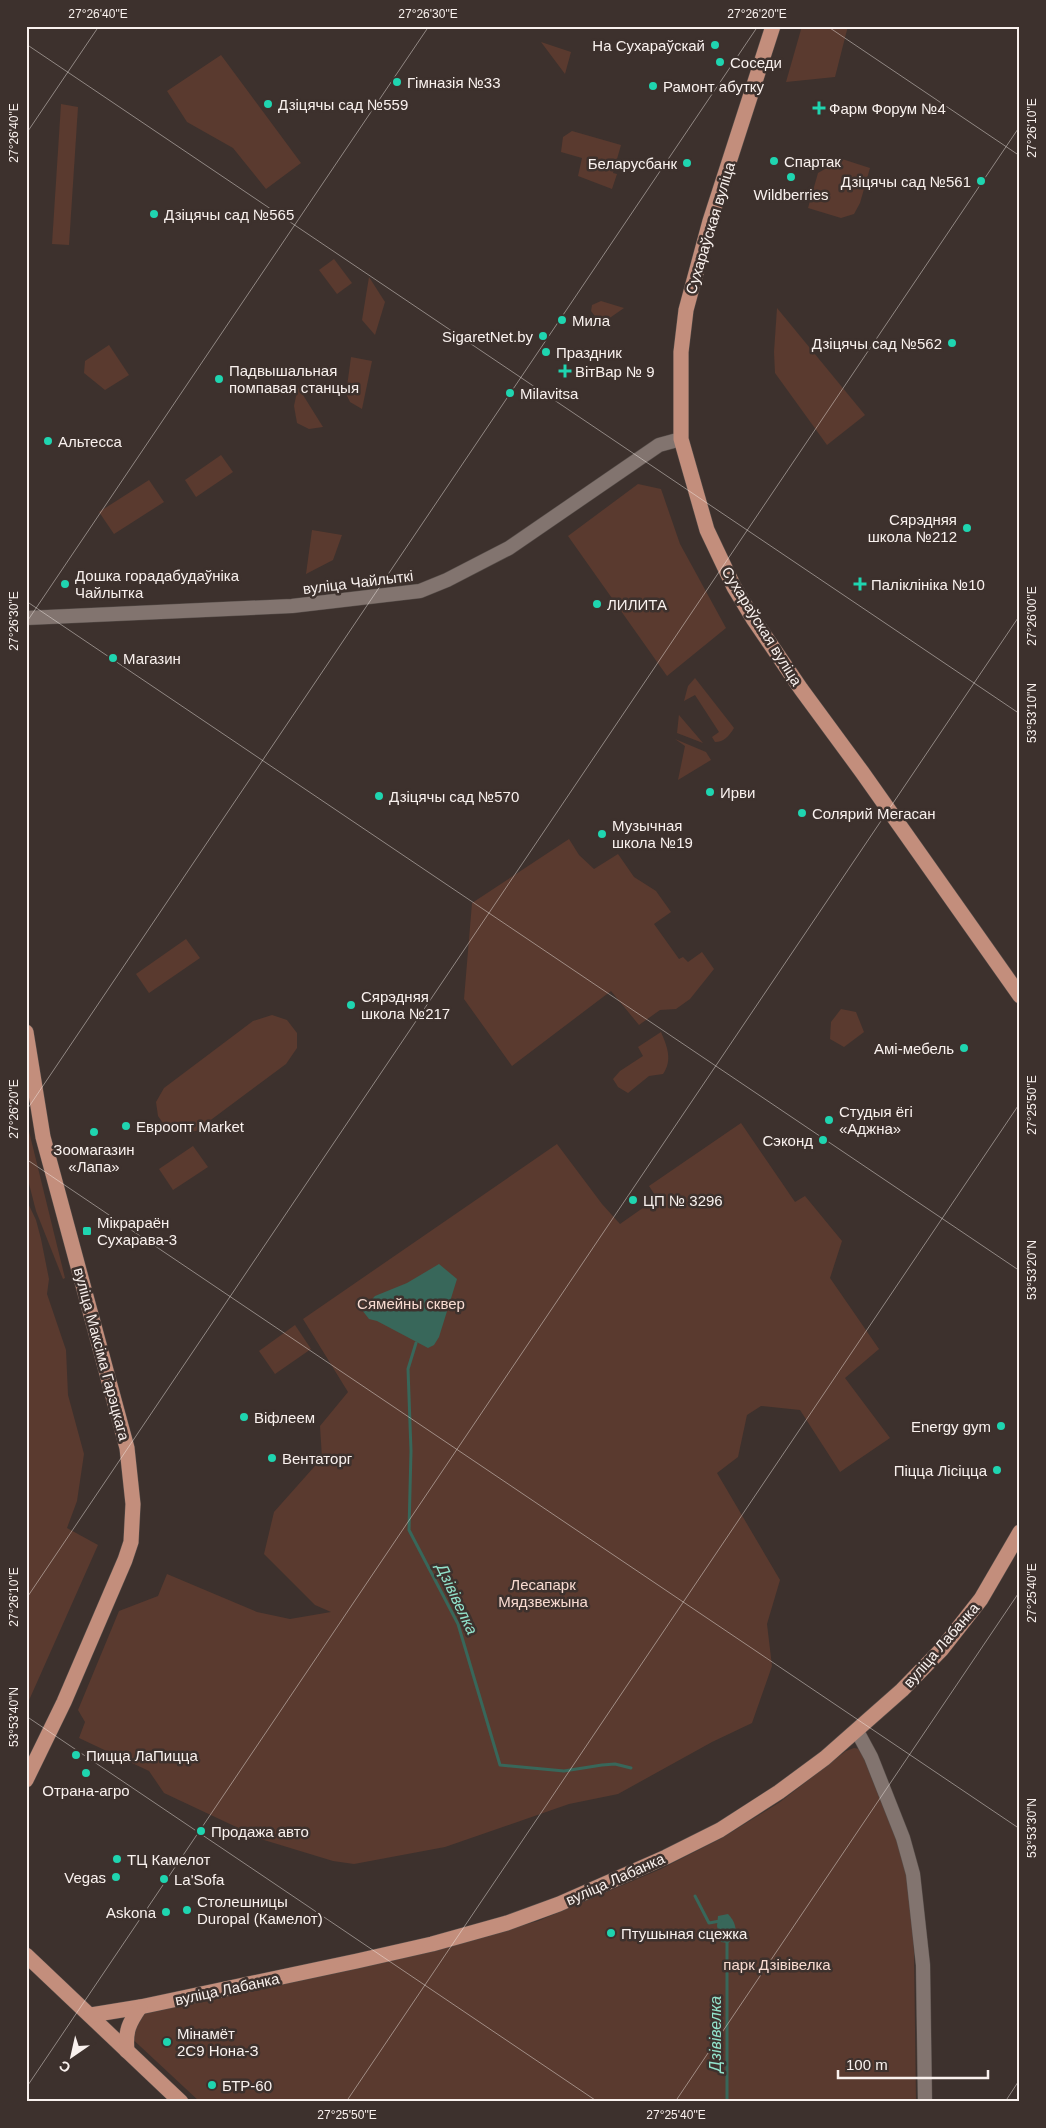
<svg xmlns="http://www.w3.org/2000/svg" width="1046" height="2128" font-family="Arial,sans-serif">
	<style>
		.green { fill: #5a3a2f }
		.water { fill: #38675a }
		.lines { fill: none; stroke-linecap: round; stroke-linejoin: round }
		.stream { stroke: #38675a; stroke-width: 3 }
		.minor-casing { stroke: #564d49; stroke-width: 15 }
		.major-casing { stroke: #564d49; stroke-width: 16 }
		.minor { stroke: #82746f; stroke-width: 14 }
		.major { stroke: #c38e7c; stroke-width: 15 }
		.ticks { fill: none; stroke: #f9f1ee; stroke-width: 1; stroke-opacity: 0.45 }
		.poi-dot { fill: #1fd5b0; stroke: #3d312d; stroke-width: 2 }
		.labels { text-anchor: middle; dominant-baseline: central; stroke-width: 5; stroke-linejoin: round; paint-order: stroke }
		.poi-label { font-size: 15px; fill: #f9f1ee; stroke: #3d312d; text-anchor: start }
		.street-label { font-size: 15px; fill: #f9f1ee; stroke: #3d312d }
		.park-label { font-size: 15px; fill: #f8dbd1; stroke: #3d312d }
		.water-label { font-size: 16px; font-style: italic; fill: #92e2cb; stroke: #3d312d }
		.neatline { fill: none; stroke: #f9f1ee; stroke-width: 2 }
		.ticks-label { font-size: 12px; text-anchor: middle; fill: #f9f1ee }
	</style>
	<rect width="100%" height="100%" fill="#3d312d"/>
	<g class="green">
		<polygon points="802,26 848,26 835,77 786,82"/>
		<polygon points="541,42 571,52 565,74"/>
		<polygon points="221,55 301,163 266,189 233,148 187,122 167,91"/>
		<polygon points="61,104 78,107 69,245 52,244"/>
		<polygon points="572,131 621,145 613,173 617,174 612,189 578,176 582,158 561,152 563,137"/>
		<polygon points="842,159 870,168 860,203 854,214 841,218 808,208 818,173"/>
		<polygon points="334,259 352,283 337,294 319,270"/>
		<polygon points="369,277 385,302 375,335 362,320"/>
		<polygon points="601,301 624,308 601,324 591,311 592,305"/>
		<polygon points="777,308 865,415 827,445 775,373 774,352"/>
		<polygon points="109,345 129,375 105,390 84,373 85,361"/>
		<polygon points="351,357 372,361 362,409 350,402 346,394"/>
		<polygon points="298,387 323,427 309,429 297,423 294,406"/>
		<polygon points="221,455 233,472 196,497 185,480"/>
		<polygon points="149,480 164,502 114,534 99,512"/>
		<polygon points="638,484 661,489 680,544 726,628 667,676 568,536"/>
		<polygon points="312,530 342,535 333,560 306,574"/>
		<path d="M695,678L734,728C729,736 724,742 715,742L712,737L719,732L695,695L684,701L688,686Z"/>
		<polygon points="679,714 679,715 703,743 677,733"/>
		<polygon points="675,739 706,752 711,760 678,780 685,746"/>
		<polygon points="569,839 579,855 594,869 618,854 634,877 656,891 671,912 654,924 679,959 683,957 688,962 702,952 714,969 690,999 676,1009 660,1010 639,1025 611,991 512,1066 464,999 472,903"/>
		<polygon points="186,939 200,958 149,993 136,974"/>
		<polygon points="841,1009 856,1012 864,1032 844,1047 830,1039 831,1022"/>
		<polygon points="272,1015 287,1020 297,1033 297,1048 286,1064 196,1131 178,1133 165,1126 158,1116 156,1102 164,1088 253,1021"/>
		<path d="M661,1032C667,1046 673,1060 663,1074L649,1076L628,1093L618,1087L613,1079L620,1071L643,1056L638,1047Z"/>
		<polygon points="26,1119 65,1278 63,1279 36,1211 26,1172"/>
		<polygon points="741,1123 795,1202 805,1196 842,1241 830,1278 879,1349 845,1378 890,1438 840,1472 800,1410 761,1406 747,1415 738,1457 717,1473 780,1580 767,1624 772,1666 752,1723 712,1742 618,1794 569,1804 445,1847 354,1864 333,1861 264,1840 164,1793 149,1771 79,1738 85,1722 78,1710 119,1611 158,1596 167,1574 257,1612 290,1619 331,1612 315,1605 264,1554 274,1512 322,1458 320,1426 348,1392 303,1319 557,1144 602,1204 620,1224 657,1198 649,1186"/>
		<polygon points="193,1146 208,1167 173,1190 159,1169"/>
		<polygon points="26,1199 36,1220 41,1239 49,1279 47,1294 66,1350 68,1395 84,1454 77,1501 67,1528 98,1545 26,1707"/>
		<polygon points="295,1325 311,1349 275,1374 259,1351"/>
		<polygon points="854,1748 860,1749 903,1856 911,1905 914,1953 916,2102 200,2102 126,2033 122,2024 127,2014 427,1952 538,1921 661,1869 722,1838 780,1802 846,1751"/>
	</g>
	<g class="water">
		<polygon points="439,1264 457,1279 439,1337 434,1345 428,1348 377,1321 369,1319 362,1310 375,1296 407,1283"/>
		<path d="M728,1914C735,1921 737,1929 735,1938L728,1943L721,1942L717,1926L718,1916Z"/>
	</g>
	<g class="lines">
		<g class="stream">
			<polyline points="416,1343 408,1369 411,1451 409,1530 458,1624 500,1765 564,1771 602,1765 615,1764 631,1768"/>
			<polyline points="695,1896 709,1923 720,1921"/>
			<polyline points="727,1939 727,2102"/>
		</g>
		<defs>
			<g id="minor">
				<polyline points="26,618 292,606 420,591 447,580 509,548 659,445 681,439"/>
				<polyline points="857,1731 871,1757 903,1838 913,1874 923,1965 925,2102"/>
			</g>
			<g id="major">
				<polyline points="773,26 710,221 686,310 681,352 681,439 707,530 734,587 754,620 801,689 862,772 1020,996"/>
				<polyline points="26,1032 43,1137 127,1448 133,1504 131,1542 125,1560 64,1702 26,1780"/>
				<polyline points="26,1955 181,2102"/>
				<polyline points="91,2015 140,2007 357,1961 432,1944 507,1923 559,1904 666,1857 720,1830 779,1792 825,1758 902,1690 941,1650 981,1599 1020,1532"/>
				<path d="M127,2051C125,2031 129,2023 140,2007"/>
			</g>
		</defs>
		<use href="#minor" class="minor-casing"/>
		<use href="#major" class="major-casing"/>
		<use href="#minor" class="minor"/>
		<use href="#major" class="major"/>
	</g>
	<path class="ticks" d="M827,26L1020,156M26,44L1020,714M26,134L99,26M26,601L1020,1271M26,623L429,26M26,1111L758,26M26,1159L1020,1829M26,1599L1020,126M26,1716L598,2102M26,2088L1020,615M346,2102L1020,1103M675,2102L1020,1591M1005,2102L1020,2079"/>
	<g class="poi-dot">
		<circle cx="715" cy="45" r="5"/>
		<circle cx="720" cy="62" r="5"/>
		<circle cx="397" cy="82" r="5"/>
		<circle cx="653" cy="86" r="5"/>
		<circle cx="268" cy="104" r="5"/>
		<path d="M816.5 100.5h5v5h5v5h-5v5h-5v-5h-5v-5h5z"/>
		<circle cx="774" cy="161" r="5"/>
		<circle cx="687" cy="163" r="5"/>
		<circle cx="791" cy="177" r="5"/>
		<circle cx="981" cy="181" r="5"/>
		<circle cx="154" cy="214" r="5"/>
		<circle cx="562" cy="320" r="5"/>
		<circle cx="543" cy="336" r="5"/>
		<circle cx="952" cy="343" r="5"/>
		<circle cx="546" cy="352" r="5"/>
		<path d="M562.5 363.5h5v5h5v5h-5v5h-5v-5h-5v-5h5z"/>
		<circle cx="219" cy="379" r="5"/>
		<circle cx="510" cy="393" r="5"/>
		<circle cx="48" cy="441" r="5"/>
		<circle cx="967" cy="528" r="5"/>
		<circle cx="65" cy="584" r="5"/>
		<path d="M857.5 576.5h5v5h5v5h-5v5h-5v-5h-5v-5h5z"/>
		<circle cx="597" cy="604" r="5"/>
		<circle cx="113" cy="658" r="5"/>
		<circle cx="710" cy="792" r="5"/>
		<circle cx="379" cy="796" r="5"/>
		<circle cx="802" cy="813" r="5"/>
		<circle cx="602" cy="834" r="5"/>
		<circle cx="351" cy="1005" r="5"/>
		<circle cx="964" cy="1048" r="5"/>
		<circle cx="829" cy="1120" r="5"/>
		<circle cx="126" cy="1126" r="5"/>
		<circle cx="94" cy="1132" r="5"/>
		<circle cx="823" cy="1140" r="5"/>
		<circle cx="633" cy="1200" r="5"/>
		<rect x="82" y="1226" width="10" height="10" rx="2.5"/>
		<circle cx="244" cy="1417" r="5"/>
		<circle cx="1001" cy="1426" r="5"/>
		<circle cx="272" cy="1458" r="5"/>
		<circle cx="997" cy="1470" r="5"/>
		<circle cx="76" cy="1755" r="5"/>
		<circle cx="86" cy="1773" r="5"/>
		<circle cx="201" cy="1831" r="5"/>
		<circle cx="117" cy="1859" r="5"/>
		<circle cx="116" cy="1877" r="5"/>
		<circle cx="164" cy="1879" r="5"/>
		<circle cx="187" cy="1910" r="5"/>
		<circle cx="166" cy="1912" r="5"/>
		<circle cx="611" cy="1933" r="5"/>
		<circle cx="167" cy="2042" r="5"/>
		<circle cx="212" cy="2085" r="5"/>
	</g>
	<g class="labels">
		<g class="poi-label">
			<text x="705" y="45" text-anchor="end">На Сухараўскай</text>
			<text x="730" y="62">Соседи</text>
			<text x="407" y="82">Гімназія №33</text>
			<text x="663" y="86">Рамонт абутку</text>
			<text x="278" y="104">Дзіцячы сад №559</text>
			<text x="829" y="108">Фарм Форум №4</text>
			<text x="784" y="161">Спартак</text>
			<text x="677" y="163" text-anchor="end">Беларусбанк</text>
			<text x="971" y="181" text-anchor="end">Дзіцячы сад №561</text>
			<text x="791" y="194" text-anchor="middle">Wildberries</text>
			<text x="164" y="214">Дзіцячы сад №565</text>
			<text x="572" y="320">Мила</text>
			<text x="533" y="336" text-anchor="end">SigaretNet.by</text>
			<text x="942" y="343" text-anchor="end">Дзіцячы сад №562</text>
			<text x="556" y="352">Праздник</text>
			<text x="229" y="370">Падвышальная<tspan x="229" dy="17">помпавая станцыя</tspan></text>
			<text x="575" y="371">ВітВар № 9</text>
			<text x="520" y="393">Milavitsa</text>
			<text x="58" y="441">Альтесса</text>
			<text x="957" y="519" text-anchor="end">Сярэдняя<tspan x="957" dy="17">школа №212</tspan></text>
			<text x="75" y="575">Дошка горадабудаўніка<tspan x="75" dy="17">Чайлытка</tspan></text>
			<text x="871" y="584">Паліклініка №10</text>
			<text x="607" y="604">ЛИЛИТА</text>
			<text x="123" y="658">Магазин</text>
			<text x="720" y="792">Ирви</text>
			<text x="389" y="796">Дзіцячы сад №570</text>
			<text x="812" y="813">Солярий Мегасан</text>
			<text x="612" y="825">Музычная<tspan x="612" dy="17">школа №19</tspan></text>
			<text x="361" y="996">Сярэдняя<tspan x="361" dy="17">школа №217</tspan></text>
			<text x="954" y="1048" text-anchor="end">Амі-мебель</text>
			<text x="839" y="1111">Студыя ёгі<tspan x="839" dy="17">«Аджна»</tspan></text>
			<text x="136" y="1126">Евроопт Market</text>
			<text x="813" y="1140" text-anchor="end">Сэконд</text>
			<text x="94" y="1149" text-anchor="middle">Зоомагазин<tspan x="94" dy="17">«Лапа»</tspan></text>
			<text x="643" y="1200">ЦП № 3296</text>
			<text x="97" y="1222">Мікрараён<tspan x="97" dy="17">Сухарава-3</tspan></text>
			<text x="254" y="1417">Віфлеем</text>
			<text x="991" y="1426" text-anchor="end">Energy gym</text>
			<text x="282" y="1458">Вентаторг</text>
			<text x="987" y="1470" text-anchor="end">Піцца Лісіцца</text>
			<text x="86" y="1755">Пицца ЛаПицца</text>
			<text x="86" y="1790" text-anchor="middle">Отрана-агро</text>
			<text x="211" y="1831">Продажа авто</text>
			<text x="127" y="1859">ТЦ Камелот</text>
			<text x="106" y="1877" text-anchor="end">Vegas</text>
			<text x="174" y="1879">La'Sofa</text>
			<text x="197" y="1901">Столешницы<tspan x="197" dy="17">Duropal (Камелот)</tspan></text>
			<text x="156" y="1912" text-anchor="end">Askona</text>
			<text x="621" y="1933">Птушыная сцежка</text>
			<text x="177" y="2033">Мінамёт<tspan x="177" dy="17">2С9 Нона-З</tspan></text>
			<text x="222" y="2085">БТР-60</text>
		</g>
		<g class="street-label">
			<text transform="translate(710 228) rotate(-73)">Сухараўская вуліца</text>
			<text transform="translate(358 582) rotate(-7)">вуліца Чайлыткі</text>
			<text transform="translate(762 626) rotate(58)">Сухараўская вуліца</text>
			<text transform="translate(102 1354) rotate(75)">вуліца Максіма Гарэцкага</text>
			<text transform="translate(941 1645) rotate(-49)">вуліца Лабанка</text>
			<text transform="translate(615 1879) rotate(-24)">вуліца Лабанка</text>
			<text transform="translate(227 1989) rotate(-12)">вуліца Лабанка</text>
		</g>
		<g class="park-label">
			<text x="411" y="1303">Сямейны сквер</text>
			<text x="543" y="1584">Лесапарк<tspan x="543" dy="17">Мядзвежына</tspan></text>
			<text x="777" y="1964">парк Дзівівелка</text>
		</g>
		<g class="water-label">
			<text transform="translate(457 1599) rotate(65)">Дзівівелка</text>
			<text transform="translate(715 2034) rotate(-90)">Дзівівелка</text>
		</g>
	</g>
	<rect width="1046" height="2128" fill="none" stroke="#3d312d" stroke-width="55"/>
	<g transform="translate(72 2056) rotate(214)" stroke="#3d312d" stroke-width="4" paint-order="stroke">
	<path d="M0-4L9 19L0 12L-9 19Z" fill="#f9f1ee"/>
	<text y="-8" font-size="14" font-weight="bold" text-anchor="middle" fill="#f9f1ee">С</text>
	</g>
	<path d="M838 2070v8h150v-8" fill="none" stroke="#f9f1ee" stroke-width="2.5"/>
	<text x="846" y="2070" font-size="15" fill="#f9f1ee" stroke="#3d312d" stroke-width="4" paint-order="stroke">100 m</text>
	<rect x="28" y="28" width="990" height="2072" class="neatline"/>
	<g class="ticks-label">
		<text x="98" y="18">27°26'40"E</text>
		<text x="428" y="18">27°26'30"E</text>
		<text x="757" y="18">27°26'20"E</text>
		<text transform="translate(1032 128) rotate(-90)" y="4">27°26'10"E</text>
		<text transform="translate(14 133) rotate(-90)" y="4">27°26'40"E</text>
		<text transform="translate(1032 616) rotate(-90)" y="4">27°26'00"E</text>
		<text transform="translate(14 621) rotate(-90)" y="4">27°26'30"E</text>
		<text transform="translate(1032 713) rotate(-90)" y="4">53°53'10"N</text>
		<text transform="translate(1032 1105) rotate(-90)" y="4">27°25'50"E</text>
		<text transform="translate(14 1109) rotate(-90)" y="4">27°26'20"E</text>
		<text transform="translate(1032 1270) rotate(-90)" y="4">53°53'20"N</text>
		<text transform="translate(1032 1593) rotate(-90)" y="4">27°25'40"E</text>
		<text transform="translate(14 1597) rotate(-90)" y="4">27°26'10"E</text>
		<text transform="translate(14 1717) rotate(-90)" y="4">53°53'40"N</text>
		<text transform="translate(1032 1828) rotate(-90)" y="4">53°53'30"N</text>
		<text x="347" y="2119">27°25'50"E</text>
		<text x="676" y="2119">27°25'40"E</text>
	</g>
</svg>
